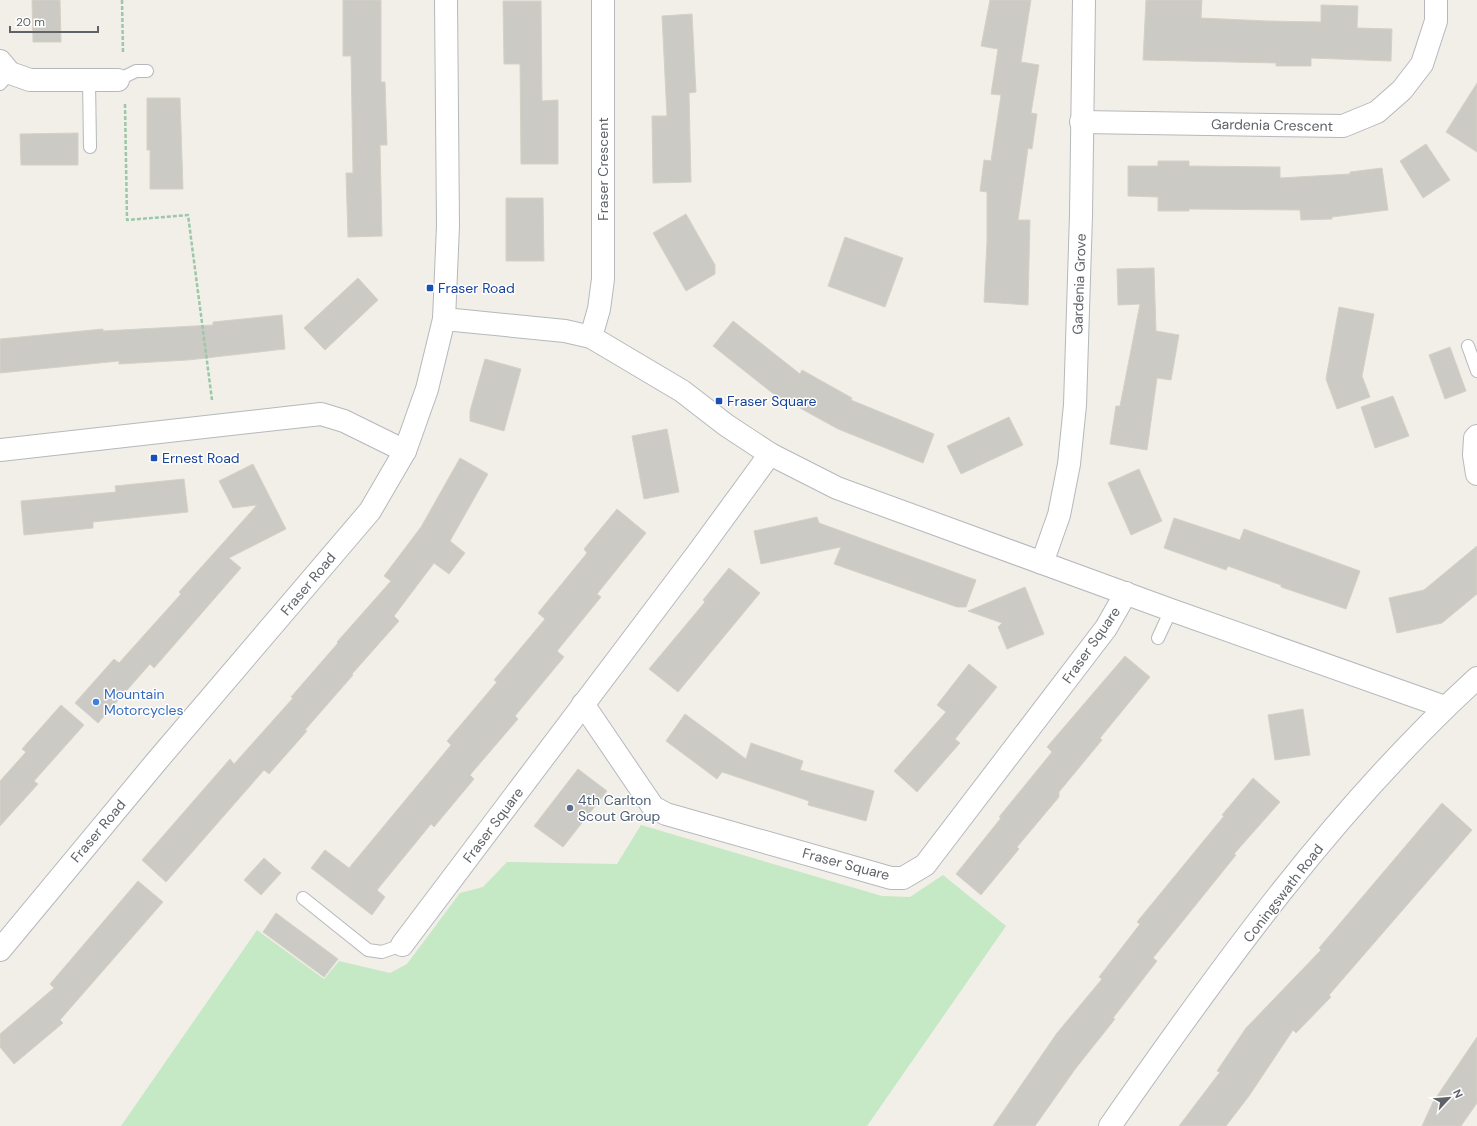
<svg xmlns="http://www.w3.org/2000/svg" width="1477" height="1126" font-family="'DM Sans',sans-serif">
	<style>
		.green { fill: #c5e8c5 }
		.building { fill: #cccac5; stroke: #d6d1c6 }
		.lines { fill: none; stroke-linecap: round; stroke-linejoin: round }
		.lane-casing { stroke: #b5b8bc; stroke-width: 14 }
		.street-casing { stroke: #b5b8bc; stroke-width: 24 }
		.path { stroke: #9cc7a9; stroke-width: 2.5; stroke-dasharray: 4 2; stroke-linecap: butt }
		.lane { stroke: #fff; stroke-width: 12 }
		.street { stroke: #fff; stroke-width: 22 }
		.transit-dot { fill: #1a4fb4; stroke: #fff; stroke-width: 1.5 }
		.shop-dot { fill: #3f7fe0; stroke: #fff; stroke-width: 1.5 }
		.service-dot { fill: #5c6f8a; stroke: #fff; stroke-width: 1.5 }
		.labels { text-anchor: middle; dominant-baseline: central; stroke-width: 3; stroke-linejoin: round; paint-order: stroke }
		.street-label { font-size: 14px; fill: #5f6368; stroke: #fff }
		.transit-label { font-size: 14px; fill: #164399; stroke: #fff; text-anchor: start }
		.shop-label { font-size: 14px; fill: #366cbe; stroke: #fff; text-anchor: start }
		.service-label { font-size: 14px; fill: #4e5e75; stroke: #fff; text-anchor: start }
	</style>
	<rect width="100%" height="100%" fill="#f1efe8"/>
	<polygon class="green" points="641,825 882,896 910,897 943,875 1006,926 867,1126 121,1126 257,930 324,979 339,961 390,973 407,964 460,893 483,887 507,862 617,864"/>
	<g class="building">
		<polygon points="32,0 60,0 61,42 33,42"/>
		<polygon points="343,0 381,0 381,82 385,82 387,145 380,145 382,236 348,237 346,173 353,173 351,56 343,56"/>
		<polygon points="990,0 1031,0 1021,62 1039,65 1031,113 1037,114 1032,149 1028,148 1018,220 1030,220 1028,305 984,302 987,241 987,192 980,191 984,160 991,161 1001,95 991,94 998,49 981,46"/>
		<polygon points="1146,0 1202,0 1201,18 1267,21 1321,22 1321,5 1358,6 1357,28 1392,29 1391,61 1311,58 1311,66 1276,66 1276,63 1143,60"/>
		<polygon points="503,1 541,1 542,101 558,100 558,164 521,164 520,64 504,64"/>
		<polygon points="692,14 696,92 689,93 691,182 653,183 652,116 667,116 662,16"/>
		<polygon points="1477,83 1477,152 1446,132"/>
		<polygon points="147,98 180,98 183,189 150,189 150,150 147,150"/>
		<polygon points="78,133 78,165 21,165 20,134"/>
		<polygon points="1426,144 1450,180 1423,198 1400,161"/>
		<polygon points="1158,161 1189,161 1189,166 1280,167 1280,178 1350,174 1350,172 1382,168 1388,210 1332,217 1332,219 1301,220 1300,210 1189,209 1189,211 1158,211 1158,197 1128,196 1128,166 1158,166"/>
		<polygon points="506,198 543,198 544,261 506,261"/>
		<polygon points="686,214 715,265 715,274 686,291 653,233"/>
		<polygon points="845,237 903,258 885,307 828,286"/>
		<polygon points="1154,268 1156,331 1179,335 1171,380 1157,378 1147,450 1110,444 1116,406 1120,406 1140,304 1118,305 1117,269"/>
		<polygon points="358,278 378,300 325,350 304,328"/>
		<polygon points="1339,307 1374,314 1362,376 1370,397 1337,409 1326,379"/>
		<polygon points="282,315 285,349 188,360 119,364 119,361 0,373 0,339 103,329 103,331 213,325 213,322"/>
		<polygon points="733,321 800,374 802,370 852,398 851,400 934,434 923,463 838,429 771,392 713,346"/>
		<polygon points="1450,347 1466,391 1445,399 1429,355"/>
		<polygon points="485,359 521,369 504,431 470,421 470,411"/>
		<polygon points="1393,396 1409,436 1375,448 1361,407"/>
		<polygon points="1009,417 1023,445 961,474 947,446"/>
		<polygon points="667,429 679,492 644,499 632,436"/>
		<polygon points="460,458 488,474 450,541 465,553 449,574 434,563 394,616 399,621 352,674 353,675 305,730 307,731 269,774 264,770 166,882 142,860 230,759 234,764 293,698 291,697 338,643 337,642 391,581 384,576 421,527"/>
		<polygon points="253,464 286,529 229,558 241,568 154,668 150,664 98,723 75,703 114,659 119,663 181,594 179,592 257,505 233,508 219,481"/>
		<polygon points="1139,469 1162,521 1131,535 1108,483"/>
		<polygon points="184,479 188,512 93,522 93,528 24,535 21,501 116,492 115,486"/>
		<polygon points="617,509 646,533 597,594 601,597 557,651 564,657 515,716 518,719 470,775 474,779 434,827 431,824 377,890 385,897 372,915 311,868 325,850 349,868 451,745 447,741 497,682 494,680 545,619 538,613 587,553 584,549"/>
		<polygon points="817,517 819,523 976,580 966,607 957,607 834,564 841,547 761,564 754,531"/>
		<polygon points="1174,518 1240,540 1244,529 1360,571 1346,609 1281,587 1281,585 1253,575 1228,566 1226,570 1164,548"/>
		<polygon points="1477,546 1477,594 1442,623 1397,633 1389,598 1424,590"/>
		<polygon points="729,568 760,593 678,692 649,669 705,602 703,600"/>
		<polygon points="1025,587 1044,634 1007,649 998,627 1002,623 968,611"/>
		<polygon points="1125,656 1150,677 1100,738 1102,740 1059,792 1059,797 1017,847 1019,849 981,895 956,874 1001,818 999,817 1052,752 1047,747"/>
		<polygon points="969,664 997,687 955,739 960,743 917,792 894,771 946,712 937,705"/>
		<polygon points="61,705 84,725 34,781 38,784 0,826 0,781 26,752 22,749"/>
		<polygon points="1303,709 1310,755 1275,760 1268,715"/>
		<polygon points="685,714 746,759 751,743 803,761 800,770 874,791 866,821 808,805 809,801 722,772 717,779 666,741"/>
		<polygon points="578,769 607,791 563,847 534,826"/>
		<polygon points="1253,778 1280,802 1234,854 1236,855 1153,958 1157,961 1113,1018 1115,1019 1076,1068 1035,1126 993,1126 1057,1033 1102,979 1099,977 1140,924 1137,922 1224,816 1222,815"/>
		<polygon points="1442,803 1472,830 1329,995 1331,997 1296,1033 1293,1030 1249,1096 1226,1126 1179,1126 1220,1072 1217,1071 1246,1028 1321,950 1319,948"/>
		<polygon points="264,858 281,873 261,895 244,880"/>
		<polygon points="138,881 163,902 60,1020 63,1023 14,1064 0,1047 0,1034 54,988 50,984"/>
		<polygon points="276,913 338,959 324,977 263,932"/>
		<polygon points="1477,1037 1477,1103 1461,1126 1422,1126 1433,1102"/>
	</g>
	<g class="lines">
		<defs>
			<g id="lane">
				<polyline points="89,80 90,147"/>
				<polyline points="118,80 136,71 147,71"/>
				<polyline points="0,84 10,73"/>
				<polyline points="1468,346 1477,371"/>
				<polyline points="1158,638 1171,610"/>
				<polyline points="303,898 368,950 382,952 402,945"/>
			</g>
			<g id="street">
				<polyline points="0,61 10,73 30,80 118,80"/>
				<polyline points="1081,122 1343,126 1377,112 1402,90 1422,64 1436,21 1436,0"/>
				<polyline points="444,319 565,331 591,337 682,391 726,425 770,454 837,488 1171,610 1445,707"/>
				<polyline points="591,337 599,309 603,279 603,0"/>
				<polyline points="1477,436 1475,438 1474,455 1477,474"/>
				<polyline points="0,450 321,414 344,421 405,451"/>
				<polyline points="1042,563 1059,515 1069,464 1075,405 1081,215 1084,0"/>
				<polyline points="583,704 653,807 666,814 891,878 903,878 925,865 1106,628 1126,593"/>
				<polyline points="402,945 697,554 770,454"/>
				<polyline points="0,950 156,762 370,511 405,451 427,389 444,319 448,226 446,0"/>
				<path d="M1110,1126C1220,968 1335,808 1477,678"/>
			</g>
		</defs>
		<use href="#lane" class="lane-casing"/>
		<use href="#street" class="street-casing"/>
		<g class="path">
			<polyline points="122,0 123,53"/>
			<polyline points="125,104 127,220 188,215 212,400"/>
		</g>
		<use href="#lane" class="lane"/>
		<use href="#street" class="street"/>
	</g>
	<g class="transit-dot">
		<rect x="426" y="284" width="8" height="8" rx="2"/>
		<rect x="715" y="397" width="8" height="8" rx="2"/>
		<rect x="150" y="454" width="8" height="8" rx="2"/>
	</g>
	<circle class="shop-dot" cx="96" cy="702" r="4"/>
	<circle class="service-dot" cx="570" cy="808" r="4"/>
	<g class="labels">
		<g class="street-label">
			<text transform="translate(1272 125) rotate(1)">Gardenia Crescent</text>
			<text transform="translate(603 169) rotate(-90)">Fraser Crescent</text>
			<text transform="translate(1079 284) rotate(-88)">Gardenia Grove</text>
			<text transform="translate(308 584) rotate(-50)">Fraser Road</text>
			<text transform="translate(1091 645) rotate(-55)">Fraser Square</text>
			<text transform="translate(493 825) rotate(-53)">Fraser Square</text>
			<text transform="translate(98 831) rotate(-50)">Fraser Road</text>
			<text transform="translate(846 864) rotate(15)">Fraser Square</text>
			<text transform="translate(1283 893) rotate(-52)">Coningswath Road</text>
		</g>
		<g class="transit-label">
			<text x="438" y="288">Fraser Road</text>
			<text x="727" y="401">Fraser Square</text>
			<text x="162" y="458">Ernest Road</text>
		</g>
		<g class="shop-label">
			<text x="104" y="694">Mountain<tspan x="104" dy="16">Motorcycles</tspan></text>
		</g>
		<g class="service-label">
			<text x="578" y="800">4th Carlton<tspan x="578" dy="16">Scout Group</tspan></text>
		</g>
	</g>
	<g transform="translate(1449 1098) rotate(64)" stroke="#ffffff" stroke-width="3" paint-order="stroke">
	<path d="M0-3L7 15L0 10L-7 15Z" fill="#5f6368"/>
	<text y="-6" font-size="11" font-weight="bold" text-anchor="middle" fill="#5f6368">N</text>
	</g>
	<path d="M10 26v6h88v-6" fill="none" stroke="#5f6368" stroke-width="2"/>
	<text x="16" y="26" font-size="12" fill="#5f6368" stroke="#ffffff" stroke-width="3" paint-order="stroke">20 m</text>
</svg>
